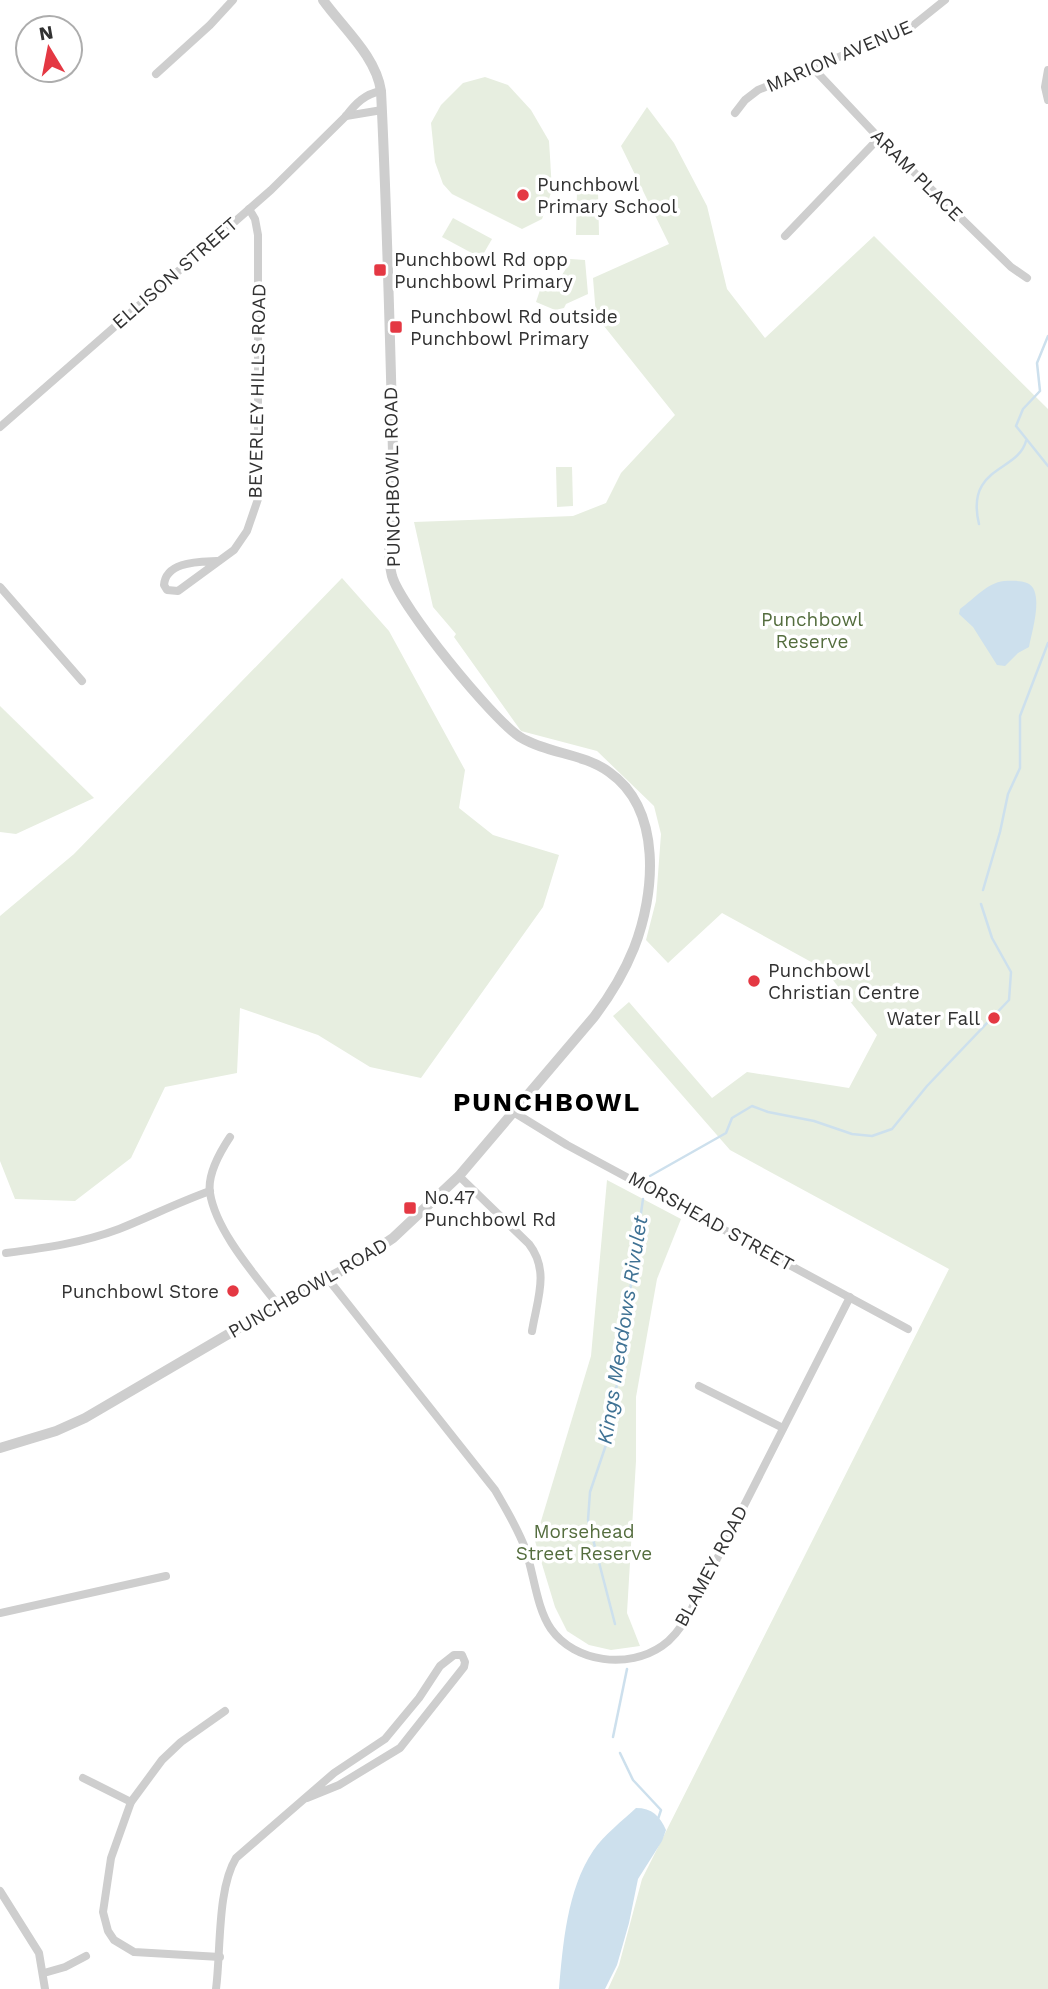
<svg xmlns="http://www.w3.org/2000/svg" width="1048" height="1989" font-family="'Work Sans',sans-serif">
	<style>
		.green { fill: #e7eee0 }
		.water { fill: #cde0ed }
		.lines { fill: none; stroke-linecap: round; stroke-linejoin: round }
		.stream { stroke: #cde0ed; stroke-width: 2.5 }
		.minor { stroke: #cecece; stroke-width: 8 }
		.tertiary { stroke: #cecece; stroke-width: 10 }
		.poi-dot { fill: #e43843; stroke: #fff; stroke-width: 2.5 }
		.labels { text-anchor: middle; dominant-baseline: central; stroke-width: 7; stroke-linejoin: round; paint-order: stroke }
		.street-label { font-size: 19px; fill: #313131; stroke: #fff }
		.poi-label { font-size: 19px; fill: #313131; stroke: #fff; text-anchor: start }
		.park-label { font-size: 19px; fill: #546d3e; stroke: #fff }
		.water-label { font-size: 21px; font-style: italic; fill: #3f7294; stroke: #fff }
		.district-label { font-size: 26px; font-weight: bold; letter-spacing: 2px; fill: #000; stroke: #fff }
	</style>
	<rect width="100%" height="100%" fill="#fff"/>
	<g class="green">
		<polygon points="485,77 508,85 531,110 549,141 552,190 542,219 522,229 452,194 443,184 435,162 431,123 441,105 463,83"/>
		<polygon points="647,107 674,143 707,206 727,289 765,338 874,236 1048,409 1048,1989 608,1989 619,1965 642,1879 949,1269 730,1150 613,1016 629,1002 712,1098 747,1072 849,1088 877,1035 824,969 722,913 668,963 646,940 656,901 661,834 654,806 597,751 521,731 454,637 456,634 433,607 414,522 573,516 606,503 621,473 675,415 596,316 593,278 669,244 621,146"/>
		<polygon points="577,190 598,190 599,235 576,235"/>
		<polygon points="453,218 492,239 481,258 442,237"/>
		<path d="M570,259L585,260L588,294L566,304L564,308L555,310L536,302L540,290C555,287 565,274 570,259Z"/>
		<polygon points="556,467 572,467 573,506 557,507"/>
		<polygon points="342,578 389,631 465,770 459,808 493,835 559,855 543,907 421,1078 370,1067 318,1035 240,1008 237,1073 165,1087 131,1158 75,1201 15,1199 0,1161 0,916 74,854"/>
		<polygon points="0,706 94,798 16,834 0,832"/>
		<polygon points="607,1180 681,1219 657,1279 636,1397 636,1461 627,1613 640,1646 611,1650 589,1645 567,1631 555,1607 535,1541 591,1356"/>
	</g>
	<g class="water">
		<path d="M1004,581C1011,581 1021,580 1027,583C1045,590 1032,631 1029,647L1018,653L1005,666L997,665L973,627L959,614L960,609C974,599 987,583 1004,581Z"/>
		<path d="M636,1808C652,1808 660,1816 666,1830L662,1841L638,1879L629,1923L617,1965L605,1989H559C563,1944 567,1890 593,1851C604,1835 622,1821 636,1808Z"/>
	</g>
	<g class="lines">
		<g class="stream">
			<polyline points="1048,336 1037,363 1040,391 1023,409 1016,426 1048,466"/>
			<path d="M979,524C965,466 1018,472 1026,441"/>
			<polyline points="983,890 1000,832 1008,794 1020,768 1020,716 1048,643"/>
			<polyline points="650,1176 726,1133 732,1118 752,1106 768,1112 814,1121 852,1134 872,1136 892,1129 927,1086 1009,1000 1011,972 992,938 981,904"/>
			<polyline points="615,1624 588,1520 590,1492 610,1433 643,1199"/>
			<polyline points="613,1737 627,1669"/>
			<polyline points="620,1753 633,1780 661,1810 658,1819"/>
		</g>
		<g class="minor">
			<polyline points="812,67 879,138 1011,267 1027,278"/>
			<polyline points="1048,70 1045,87 1048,100"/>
			<polyline points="156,74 210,25 233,0"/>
			<polyline points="735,113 745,100 758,90 910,28 945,0"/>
			<polyline points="346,116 382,110"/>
			<polyline points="785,236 879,138"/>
			<path d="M0,427L271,190L346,116C356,103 365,94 381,91"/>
			<path d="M217,561C199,562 166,561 164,585L167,590L178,591L234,550L247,531L258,499V235L255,219L249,209"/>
			<polyline points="0,587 82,681"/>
			<polyline points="515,1113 567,1145 908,1329"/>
			<path d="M230,1137C220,1152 207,1174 210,1193C216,1231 255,1275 278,1305"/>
			<path d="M459,1176L529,1244C550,1271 537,1300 532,1331"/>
			<path d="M6,1253C45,1248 82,1243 119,1229C149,1217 179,1202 210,1191"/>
			<path d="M328,1279L495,1490C506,1509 517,1527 525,1548C534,1573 536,1607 551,1629C575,1663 629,1669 662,1646C674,1638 682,1626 689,1614L850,1297"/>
			<polyline points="699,1386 783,1428"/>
			<polyline points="0,1613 166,1576"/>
			<polyline points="83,1778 131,1802"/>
			<polyline points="0,1891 39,1953 45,1989"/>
			<polyline points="220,1957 134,1952 114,1940 108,1931 103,1912 111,1858 131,1802 162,1760 181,1742 225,1711"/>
			<polyline points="44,1973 65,1967 86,1956"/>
			<path d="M216,1989C221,1951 217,1889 236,1858L334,1773L385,1739L419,1698L440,1666L454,1655H462L465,1662L464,1667L400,1748L339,1785L307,1798"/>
		</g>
		<path class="tertiary" d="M0,1448L56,1431L85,1418L278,1305L356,1263L393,1238L459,1176L594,1017C610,996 624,973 634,948C655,894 663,810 609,772C583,753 548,754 520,737C492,719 401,607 392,576C386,552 392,526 393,501C394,485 393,469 393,453C390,333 387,212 381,91C376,56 343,28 323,0"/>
	</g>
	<g class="poi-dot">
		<circle cx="523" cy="195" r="7"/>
		<rect x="373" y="263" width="14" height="14" rx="3.5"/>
		<rect x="389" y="320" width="14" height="14" rx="3.5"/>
		<circle cx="754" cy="981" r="7"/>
		<circle cx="994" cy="1018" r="7"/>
		<rect x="403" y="1201" width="14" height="14" rx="3.5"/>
		<circle cx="233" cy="1291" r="7"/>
	</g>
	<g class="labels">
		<g class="street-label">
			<text transform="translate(839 56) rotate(-23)">MARION AVENUE</text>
			<text transform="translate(917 175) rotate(45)">ARAM PLACE</text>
			<text transform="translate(175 273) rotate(-41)">ELLISON STREET</text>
			<text transform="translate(257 391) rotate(-89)">BEVERLEY HILLS ROAD</text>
			<text transform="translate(392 477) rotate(-91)">PUNCHBOWL ROAD</text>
			<text transform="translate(711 1221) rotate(29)">MORSHEAD STREET</text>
			<text transform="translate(308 1288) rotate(-30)">PUNCHBOWL ROAD</text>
			<text transform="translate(711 1566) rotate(-62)">BLAMEY ROAD</text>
		</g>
		<g class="poi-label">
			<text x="537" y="184">Punchbowl<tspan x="537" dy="22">Primary School</tspan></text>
			<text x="394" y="259">Punchbowl Rd opp<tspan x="394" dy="22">Punchbowl Primary</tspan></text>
			<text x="410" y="316">Punchbowl Rd outside<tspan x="410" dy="22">Punchbowl Primary</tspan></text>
			<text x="768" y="970">Punchbowl<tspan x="768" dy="22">Christian Centre</tspan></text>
			<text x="980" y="1018" text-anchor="end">Water Fall</text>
			<text x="424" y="1197">No.47<tspan x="424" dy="22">Punchbowl Rd</tspan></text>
			<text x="219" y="1291" text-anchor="end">Punchbowl Store</text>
		</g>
		<g class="park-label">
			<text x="812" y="619">Punchbowl<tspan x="812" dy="22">Reserve</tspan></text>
			<text x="584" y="1531">Morsehead<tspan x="584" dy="22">Street Reserve</tspan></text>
		</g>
		<g class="water-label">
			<text transform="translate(622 1330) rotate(-81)">Kings Meadows Rivulet</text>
		</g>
		<g class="district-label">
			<text x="547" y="1102">PUNCHBOWL</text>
		</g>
	</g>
	<g transform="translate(49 49) rotate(350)"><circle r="33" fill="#ffffff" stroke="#adadad" stroke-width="2"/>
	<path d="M0-5L12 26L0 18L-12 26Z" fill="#e43843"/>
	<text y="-10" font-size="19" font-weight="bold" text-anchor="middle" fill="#313131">N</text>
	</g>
</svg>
